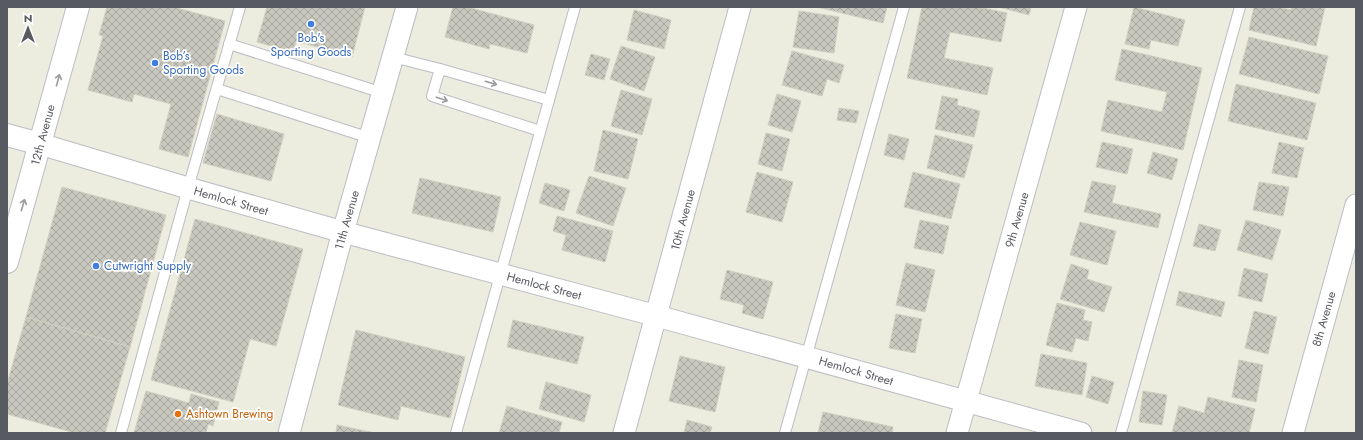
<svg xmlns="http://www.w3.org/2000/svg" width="1363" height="440" font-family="Jost,sans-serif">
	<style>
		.building { fill: url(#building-cross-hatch); stroke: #d0cfbe }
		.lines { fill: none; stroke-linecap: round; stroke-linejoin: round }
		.service-casing { stroke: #bcbdc4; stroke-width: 12 }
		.minor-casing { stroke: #bcbdc4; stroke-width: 23 }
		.tertiary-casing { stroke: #bcbdc4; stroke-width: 24 }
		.service { stroke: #fff; stroke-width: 10 }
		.minor { stroke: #fff; stroke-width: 21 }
		.tertiary { stroke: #fff; stroke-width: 22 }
		.oneway { stroke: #9b9ca0 }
		.shop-dot { fill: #3f7fe0; stroke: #fff; stroke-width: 1.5 }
		.food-dot { fill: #e8710a; stroke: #fff; stroke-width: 1.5 }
		.labels { text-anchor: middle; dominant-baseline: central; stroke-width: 3.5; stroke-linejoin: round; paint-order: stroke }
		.shop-label { font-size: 12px; fill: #366cbe; stroke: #fff; text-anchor: start }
		.street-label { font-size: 12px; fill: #585a61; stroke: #fff }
		.food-label { font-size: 12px; fill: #c56008; stroke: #fff; text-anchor: start }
	</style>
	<defs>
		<pattern id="building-cross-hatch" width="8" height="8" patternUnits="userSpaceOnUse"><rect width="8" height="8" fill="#c9c8bf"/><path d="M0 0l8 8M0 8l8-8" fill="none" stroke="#a6a59f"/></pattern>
	</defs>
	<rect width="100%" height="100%" fill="#ececdf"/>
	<g class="building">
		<polygon points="107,7 173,7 225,21 188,157 159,149 171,104 134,94 132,102 88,90 103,36 99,35"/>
		<polygon points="267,7 365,7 352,57 296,41 293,52 257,42"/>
		<polygon points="453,7 467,7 534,25 527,53 490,44 489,49 445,37"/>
		<polygon points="817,7 887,7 883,23"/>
		<polygon points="922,7 978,7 1007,13 1001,42 950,32 944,58 993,68 987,95 907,78"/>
		<polygon points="999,7 1031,7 1029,15"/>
		<polygon points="1134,7 1185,20 1178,46 1151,40 1149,49 1125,44"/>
		<polygon points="1254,7 1278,7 1291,10 1292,7 1325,7 1316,46 1249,30"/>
		<polygon points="634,10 671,20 664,49 627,40"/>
		<polygon points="799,11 839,17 834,53 793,47"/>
		<polygon points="1249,37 1328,56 1319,94 1239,74"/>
		<polygon points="621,46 655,57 644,91 610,79"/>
		<polygon points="1122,49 1202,68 1183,150 1101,131 1108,100 1162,112 1167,92 1115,80"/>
		<polygon points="792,51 844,65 839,83 827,79 822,96 782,85"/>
		<polygon points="591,54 610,59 604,80 585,75"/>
		<polygon points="1236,84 1316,103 1307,140 1228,121"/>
		<polygon points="621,90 652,99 642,135 611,126"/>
		<polygon points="777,94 801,101 792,132 768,125"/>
		<polygon points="942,96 958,99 957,105 980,111 974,137 935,129"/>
		<polygon points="839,108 859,111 856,123 837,120"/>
		<polygon points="217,114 284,134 271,181 203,163"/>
		<polygon points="603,130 638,139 628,179 594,171"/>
		<polygon points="766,133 790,139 782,171 758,164"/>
		<polygon points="889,134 909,139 904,160 884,155"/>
		<polygon points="935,135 973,145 964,178 927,168"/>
		<polygon points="1102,142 1133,149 1127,174 1096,167"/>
		<polygon points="1279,142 1304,148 1297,178 1272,173"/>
		<polygon points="1153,152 1178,159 1172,180 1147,173"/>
		<polygon points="757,172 793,182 782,222 746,212"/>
		<polygon points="913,172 960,184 951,219 904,207"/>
		<polygon points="589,176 626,188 613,226 576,213"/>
		<polygon points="420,178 501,197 493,232 412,213"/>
		<polygon points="1092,181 1116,186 1112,203 1161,214 1158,228 1084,212"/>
		<polygon points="1259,182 1289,187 1283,216 1253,210"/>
		<polygon points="545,183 570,190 564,211 539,203"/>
		<polygon points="62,187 166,215 130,347 26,317"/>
		<polygon points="557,216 613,231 605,262 562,250 566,235 553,231"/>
		<polygon points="195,219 303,249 276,346 250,339 233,402 151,380"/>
		<polygon points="920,220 949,226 943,254 914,248"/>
		<polygon points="1246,220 1281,230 1272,260 1237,250"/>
		<polygon points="1080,222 1116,231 1107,265 1070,255"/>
		<polygon points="1199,224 1221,230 1215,251 1193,246"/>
		<polygon points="906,263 935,270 925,312 896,305"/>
		<polygon points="1071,264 1089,270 1087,279 1112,287 1104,312 1060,299"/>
		<polygon points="1244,268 1268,274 1262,302 1238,296"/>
		<polygon points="727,270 773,282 763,319 742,313 744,305 720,299"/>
		<polygon points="1179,291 1225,302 1221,317 1176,305"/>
		<polygon points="1057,303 1085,310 1083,320 1092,322 1088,341 1076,338 1072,352 1046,345"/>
		<polygon points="1254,311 1277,317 1268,354 1245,348"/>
		<polygon points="896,314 922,319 915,353 889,348"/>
		<polygon points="26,317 130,347 105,433 75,433 7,414 7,384"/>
		<polygon points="513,320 584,337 577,364 507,347"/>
		<polygon points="356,330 465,357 450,418 401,406 398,420 338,405"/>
		<polygon points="1041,354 1087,363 1082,395 1035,386"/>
		<polygon points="680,356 725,367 715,412 669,401"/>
		<polygon points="1239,360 1263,365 1256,402 1232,397"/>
		<polygon points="1092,376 1114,382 1108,404 1086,397"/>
		<polygon points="546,382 591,395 584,422 539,409"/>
		<polygon points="146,391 189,403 191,394 219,402 213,426 208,424 206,433 134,433"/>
		<polygon points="1143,391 1167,395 1162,425 1139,422"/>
		<polygon points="1208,397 1255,409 1249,433 1172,433 1179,406 1204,413"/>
		<polygon points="507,406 562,422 559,433 499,433"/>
		<polygon points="823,412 893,427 892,433 818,433"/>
		<polygon points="687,420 712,427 710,433 684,433"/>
		<polygon points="337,425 375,433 336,433"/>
	</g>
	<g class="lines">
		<defs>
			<g id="service">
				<polyline points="229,44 383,93"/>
				<polyline points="393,57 440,69 549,100"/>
				<polyline points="440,69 432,96 540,131"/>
				<polyline points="217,89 370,138"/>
				<polyline points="121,433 188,188 240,7"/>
				<polyline points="456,433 575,7"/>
				<polyline points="785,433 904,7"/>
				<polyline points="1121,433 1240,7"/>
			</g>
			<g id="minor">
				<polyline points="40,144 188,188 343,232 657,316 1081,433"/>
				<polyline points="289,433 343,232 407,7"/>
				<polyline points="624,433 740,7"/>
				<polyline points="957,433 1076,7"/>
				<polyline points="1293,433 1356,205"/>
			</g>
			<g id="tertiary">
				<polyline points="7,135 40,144"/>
				<polyline points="7,262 78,7"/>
			</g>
		</defs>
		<use href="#service" class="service-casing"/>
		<use href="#minor" class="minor-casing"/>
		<use href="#tertiary" class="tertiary-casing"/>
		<use href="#service" class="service"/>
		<use href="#minor" class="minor"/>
		<use href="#tertiary" class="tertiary"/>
	</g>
	<defs><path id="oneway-shaft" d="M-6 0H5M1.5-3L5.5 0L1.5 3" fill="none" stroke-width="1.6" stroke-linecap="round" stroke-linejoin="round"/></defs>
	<g class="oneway">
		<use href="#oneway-shaft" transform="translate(58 80) rotate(-75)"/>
		<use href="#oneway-shaft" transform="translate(491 83) rotate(16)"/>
		<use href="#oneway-shaft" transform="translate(442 99) rotate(18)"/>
		<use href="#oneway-shaft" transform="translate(23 205) rotate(-74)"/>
	</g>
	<g class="shop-dot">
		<circle cx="311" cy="24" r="4"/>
		<circle cx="155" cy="63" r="4"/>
		<circle cx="96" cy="266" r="4"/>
	</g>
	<circle class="food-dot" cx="178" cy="414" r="4"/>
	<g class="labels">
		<g class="shop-label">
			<text x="311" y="38" text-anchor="middle">Bob's<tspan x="311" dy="14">Sporting Goods</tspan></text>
			<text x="163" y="56">Bob’s<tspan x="163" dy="14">Sporting Goods</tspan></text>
			<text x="104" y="266">Cutwright Supply</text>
		</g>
		<g class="street-label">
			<text transform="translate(43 135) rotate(-75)">12th Avenue</text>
			<text transform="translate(231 201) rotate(16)">Hemlock Street</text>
			<text transform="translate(347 220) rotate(-74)">11th Avenue</text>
			<text transform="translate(683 220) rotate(-75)">10th Avenue</text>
			<text transform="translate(1017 220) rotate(-74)">9th Avenue</text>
			<text transform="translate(544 286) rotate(15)">Hemlock Street</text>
			<text transform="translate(1324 319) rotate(-74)">8th Avenue</text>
			<text transform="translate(856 371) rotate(16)">Hemlock Street</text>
		</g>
		<g class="food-label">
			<text x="186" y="414">Ashtown Brewing</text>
		</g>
	</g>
	<rect width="1363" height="440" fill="none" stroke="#585a61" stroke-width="16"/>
	<g transform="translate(28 28)" stroke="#ffffff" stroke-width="3" paint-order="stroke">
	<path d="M0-3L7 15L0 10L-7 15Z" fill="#585a61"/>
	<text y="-6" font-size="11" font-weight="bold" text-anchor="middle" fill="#585a61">N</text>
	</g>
</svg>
